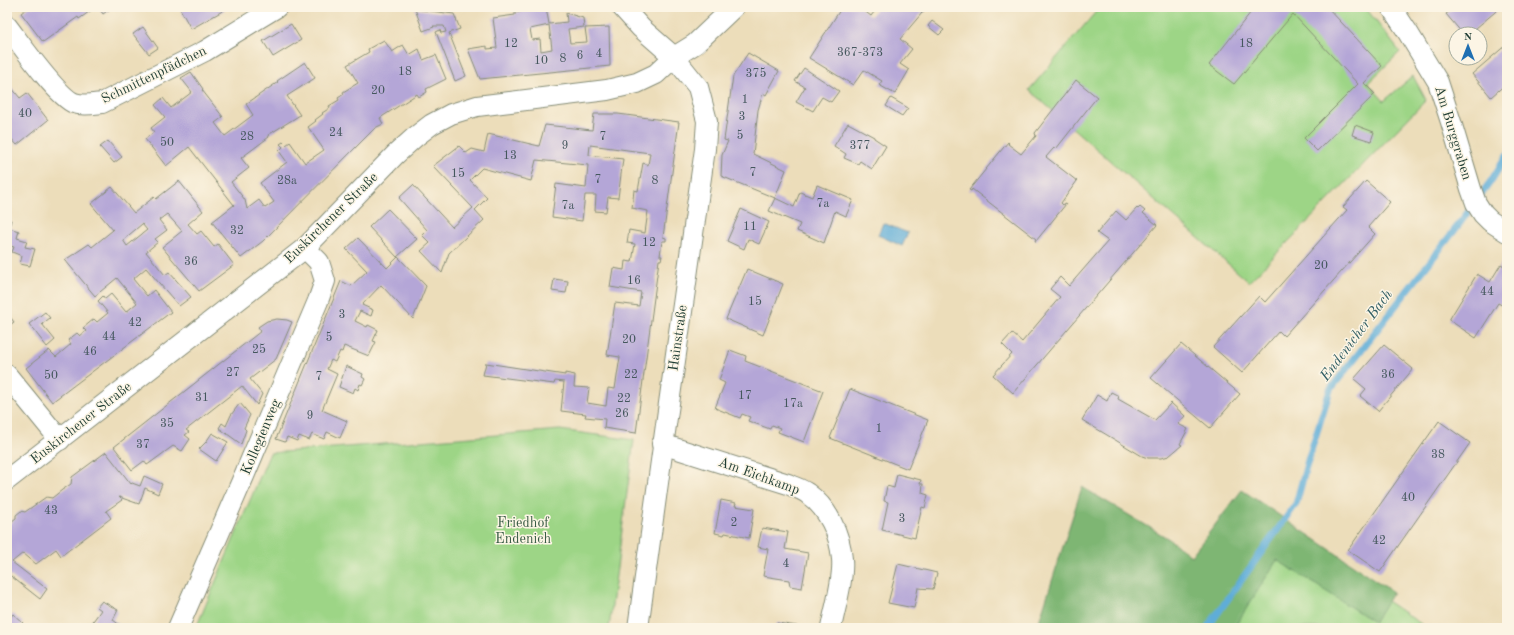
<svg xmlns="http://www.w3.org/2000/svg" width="1514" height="635" font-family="'Old Standard TT',serif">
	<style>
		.green { fill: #9dd586; stroke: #5e895d }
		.forest { fill: #7eb673; stroke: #4e7a54 }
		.water { fill: #5fadd8; stroke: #3f7586 }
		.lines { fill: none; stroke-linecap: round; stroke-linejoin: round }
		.stream { stroke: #5fadd8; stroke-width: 7 }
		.building { fill: #b4a6d7; fill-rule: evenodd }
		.minor-casing { stroke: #868d77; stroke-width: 22 }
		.minor { stroke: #fff; stroke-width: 20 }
		.labels { text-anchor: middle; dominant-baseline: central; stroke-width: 3; stroke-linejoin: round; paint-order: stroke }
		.number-label { font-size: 12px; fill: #44575d }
		.street-label { font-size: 14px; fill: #1f3d34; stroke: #fcf5e5 }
		.park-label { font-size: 14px; fill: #385b44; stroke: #fcf5e5 }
		.water-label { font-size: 15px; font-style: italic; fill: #325f65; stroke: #fcf5e5 }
	</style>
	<rect width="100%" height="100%" fill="#fcf5e5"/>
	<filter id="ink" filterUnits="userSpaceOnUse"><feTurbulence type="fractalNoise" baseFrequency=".025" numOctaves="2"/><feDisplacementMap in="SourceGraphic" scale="8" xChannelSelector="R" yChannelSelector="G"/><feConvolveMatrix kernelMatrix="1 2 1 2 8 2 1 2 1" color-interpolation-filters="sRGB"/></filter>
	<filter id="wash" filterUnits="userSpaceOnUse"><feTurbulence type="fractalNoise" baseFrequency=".012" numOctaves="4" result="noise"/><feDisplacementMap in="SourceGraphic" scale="16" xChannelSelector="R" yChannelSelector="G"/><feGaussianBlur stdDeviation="0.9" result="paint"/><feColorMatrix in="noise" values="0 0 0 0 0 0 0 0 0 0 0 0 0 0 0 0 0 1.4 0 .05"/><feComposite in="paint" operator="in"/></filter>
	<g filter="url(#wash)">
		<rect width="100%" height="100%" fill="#ecddba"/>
		<g class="green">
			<polygon points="1100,7 1365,7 1400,52 1368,83 1384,101 1413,76 1426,100 1249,282 1029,90"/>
			<polygon points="560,430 634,440 609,628 196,628 270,453"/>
			<polygon points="1283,531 1427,628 1228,628"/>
		</g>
		<polygon class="forest" points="1082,487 1169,539 1191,556 1242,490 1393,592 1374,622 1277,560 1234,628 1037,628"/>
		<polygon class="water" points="883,223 908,233 902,246 878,235"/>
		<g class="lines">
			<polyline class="stream" points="1207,628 1296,504 1308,460 1330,390 1457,227 1491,181 1507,155"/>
		</g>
		<g id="blocks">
			<g class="building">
				<polygon points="29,7 96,7 79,19 78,17 43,42 21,13"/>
				<polygon points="98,7 113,7 103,14"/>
				<polygon points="179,7 224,7 226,9 191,29"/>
				<path d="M540,7H546L549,24L567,22L566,13L583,18L584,27L568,29L570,43L587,42L585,28L609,27L610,66L480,79L468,49L487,46V49L497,48L493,18L515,15V13ZM549,25L552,49L541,51L540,39L532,40L530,29Z"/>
				<polygon points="842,7 859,7 871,16 878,7 915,7 922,13 900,39 912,49 900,64 909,70 895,94 879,85 882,81 864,70 853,85 809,58"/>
				<polygon points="918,7 928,7 923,13 917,8"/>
				<polygon points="1255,7 1327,7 1382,66 1364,83 1375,94 1317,151 1304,138 1358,84 1293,14 1234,84 1209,65"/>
				<polygon points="1455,7 1501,7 1469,34 1463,34 1446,14"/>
				<polygon points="415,9 454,14 460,29 449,33 466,76 455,81 436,32 440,30 441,33 446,32 444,26 433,26 434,27 423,31"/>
				<polygon points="932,21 944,30 939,35 928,26"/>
				<polygon points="291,24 301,40 273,57 263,41"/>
				<polygon points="143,27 158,48 149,54 133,34"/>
				<polygon points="384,40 392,52 403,45 409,55 419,49 423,60 436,55 446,79 426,89 427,92 419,97 417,94 380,118 383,124 375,128 364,139 263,241 241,258 212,222 234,205 189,147 166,166 145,139 154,132 151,128 165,117 155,105 163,98 171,108 192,92 181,78 191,72 203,89 202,90 223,117 215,123 225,136 253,115 246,104 278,82 277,81 305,62 315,78 287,96 300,115 268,135 269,137 241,158 249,168 231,182 245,200 247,209 259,200 265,208 274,202 260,183 287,162 279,151 283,147 280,144 283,142 286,145 290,142 305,163 324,150 308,127 316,121 315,120 323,114 322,113 330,108 329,106 339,100 338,98 344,94 343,92 358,83 347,65 369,52 368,49"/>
				<polygon points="1507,44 1507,83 1491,97 1472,74"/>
				<polygon points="748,53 779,71 766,95 763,93 758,110 753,154 786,170 775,198 721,176 722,155 728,141 724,140 733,76"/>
				<polygon points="804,68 839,91 831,102 822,97 813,111 796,102 805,87 795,81"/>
				<polygon points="1076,80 1097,97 1056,149 1054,148 1053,149 1046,157 1077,181 1061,203 1063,205 1064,203 1066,204 1036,241 1035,241 1036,239 972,189 971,191 969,190 1008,142 1009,143 1008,144 1021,154 1036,136 1035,133"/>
				<polygon points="7,82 20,98 27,93 48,120 17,145 10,137 7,139"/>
				<polygon points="891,98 908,108 902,116 886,106"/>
				<polygon points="594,114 618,114 679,122 663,237 666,238 666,241 662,241 660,256 662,256 661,260 659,260 636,433 604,428 605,419 585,417 586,414 561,411 564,382 555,381 554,384 483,375 486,363 565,375 565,373 575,375 574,387 589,388 587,403 606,406 608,388 615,389 620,357 607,355 615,303 639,306 641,292 610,287 613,268 624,270 625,261 632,262 635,244 627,243 629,230 645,233 648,211 632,208 634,190 638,191 643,163 648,165 650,153 590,145 589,155 623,159 618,198 608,197 606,212 595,211 596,195 585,195 582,221 552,217 556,184 586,188 588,165 536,160 531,181 482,168 470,180 487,198 475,210 484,220 449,253 442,273 421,251 430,243 422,235 427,230 399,198 413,185 452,227 473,208 433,166 459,146 466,153 472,149 484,152 488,134 539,146 545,125 592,130"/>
				<polygon points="848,123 874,137 874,138 886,146 872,169 860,161 858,164 844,158 846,154 834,146"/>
				<polygon points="1355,125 1374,132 1371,141 1352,135"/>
				<polygon points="108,141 122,157 114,163 100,147"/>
				<path d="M179,181L203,211L188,224L197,234L201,231L214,247L218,244L234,265L199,291L162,247L182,231L167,214L159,220L167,230L155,239L158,242L146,252L165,275L169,272L191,297L179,306L146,268L133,279L147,296L154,290L171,312L52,402L26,368L49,350L56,357L71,344L68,340L77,333L80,336L86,331L83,328L94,319L97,322L108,313L98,301L103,296L105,299L111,294L126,312L137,303L117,278L95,296L65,260L89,244L92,247L113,230L91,204L112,187L134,213L154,197L156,199ZM142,224L147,230L127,246L123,240Z"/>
				<polygon points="1366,181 1390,202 1368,227 1375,234 1284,336 1279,331 1242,373 1213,347 1259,296 1265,302 1347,210 1343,207"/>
				<polygon points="817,185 853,200 846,216 835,211 824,243 797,231 800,224 769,211 775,198 794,207 800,192 812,197"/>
				<polygon points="1140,207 1145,211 1143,213 1157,225 1013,393 993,375 1012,354 1002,344 1012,333 1022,342 1060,297 1050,289 1060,277 1069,286 1108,241 1097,233 1116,211 1126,220 1137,208 1138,209"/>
				<polygon points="388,209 417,239 397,257 369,227"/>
				<polygon points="741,209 769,222 759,244 748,239 744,249 727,241"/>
				<polygon points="7,219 11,220 9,228 19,231 17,238 27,241 25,247 35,249 30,266 20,264 22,256 12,252 14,247 7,245"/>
				<polygon points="358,238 387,268 398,257 426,286 413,319 381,285 362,305 373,310 371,316 360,311 355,321 367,327 368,325 378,330 373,341 376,342 369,356 344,346 342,352 340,351 335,362 331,360 327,369 337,374 322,410 347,421 340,438 327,432 324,439 312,434 309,440 299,436 297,441 287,437 285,442 276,439 341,281 351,286 367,271 346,249"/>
				<polygon points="1501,264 1507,268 1507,308 1498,303 1476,338 1449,320 1477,274 1490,282"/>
				<polygon points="747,269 783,284 763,335 726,319"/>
				<polygon points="554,279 568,281 566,293 552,291"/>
				<polygon points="45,312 50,318 42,324 55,340 47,347 29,324"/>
				<polygon points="7,313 14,322 7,327"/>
				<polygon points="277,319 287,320 292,322 276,359 250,379 262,394 257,405 242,386 186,430 189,432 185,435 190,439 182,451 173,446 150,463 147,465 144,461 132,470 114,447 261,331 258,327 267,321"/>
				<polygon points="1181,344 1240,394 1210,428 1151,378"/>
				<polygon points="1384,345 1413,369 1378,411 1360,396 1366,389 1354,379"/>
				<polygon points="730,350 746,356 745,361 823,391 804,442 778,432 780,428 772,425 770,429 748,421 750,417 742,414 740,418 715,408 725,383 719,380"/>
				<polygon points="346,366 363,374 362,377 365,379 362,385 360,384 358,390 355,388 353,393 339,387"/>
				<polygon points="850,389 928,420 908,469 830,438"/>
				<polygon points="1111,392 1119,396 1118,399 1155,420 1171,403 1185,416 1178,424 1188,429 1180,444 1182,445 1169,456 1161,458 1148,458 1142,456 1082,420 1097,395 1107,401"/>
				<polygon points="240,403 250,415 244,428 246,430 241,444 219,428 222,423 226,426 231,415"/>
				<polygon points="1439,421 1470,443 1380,572 1348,550"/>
				<polygon points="212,433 228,442 216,461 199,449 206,442"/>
				<polygon points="106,452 131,484 132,483 140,486 144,476 162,484 158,494 145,488 139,504 119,497 122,500 106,511 111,518 61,556 56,549 36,564 23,553 12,562 47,589 40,599 7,573 7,525 16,518 16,515 21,511 25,512 46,497 52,498 62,490 71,484 72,477"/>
				<polygon points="897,474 921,480 920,484 923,484 922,493 928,495 925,508 922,507 915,538 882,530 888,502 884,501 887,486 894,488"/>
				<polygon points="721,500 736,503 735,506 754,509 749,538 725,533 724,535 715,533"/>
				<polygon points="762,528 788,532 785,549 808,553 802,588 790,586 789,580 763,576 768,549 758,547"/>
				<polygon points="898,564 937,573 933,589 918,588 914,608 888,603"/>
				<polygon points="102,601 118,610 113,620 124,628 95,628 91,624 101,610 97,607"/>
				<polygon points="13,614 23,623 19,628 7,627 7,621"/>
				<polygon points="777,623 797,626 797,628 776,628"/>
			</g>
		</g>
	</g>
	<g filter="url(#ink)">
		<use href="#blocks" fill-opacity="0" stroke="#868d77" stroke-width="1"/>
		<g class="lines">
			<defs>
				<g id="minor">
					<path d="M622,7L641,28L674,57L698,87L707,121L705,149C683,309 659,468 638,628"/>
					<polyline points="1391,7 1407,31 1438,82 1451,122 1471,189 1476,203 1483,214 1490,221 1507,232"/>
					<path d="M7,26C20,43 57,96 74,103C83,106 93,104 102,103L205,51L277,7"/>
					<polyline points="7,375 60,440"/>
					<path d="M662,444L788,484C794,487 801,489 807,493C828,508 840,534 842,559C844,578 835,608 831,628"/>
					<polyline points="7,480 305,248 395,155 415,137 432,124 451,114 477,106 607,90 637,83 656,74 674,57 695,44 734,7"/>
					<polyline points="178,628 244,476 318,301 325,281 319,262 305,248"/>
				</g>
			</defs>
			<use href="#minor" class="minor-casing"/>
			<use href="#minor" class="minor"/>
		</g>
	</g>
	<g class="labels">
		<g class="number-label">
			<text x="511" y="44">12</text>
			<text x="1246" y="44">18</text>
			<text x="860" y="53">367-373</text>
			<text x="599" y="54">4</text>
			<text x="580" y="56">6</text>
			<text x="563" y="59">8</text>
			<text x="541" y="61">10</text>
			<text x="405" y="72">18</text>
			<text x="756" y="74">375</text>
			<text x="378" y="91">20</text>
			<text x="745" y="100">1</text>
			<text x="25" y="114">40</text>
			<text x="742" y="117">3</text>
			<text x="336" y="133">24</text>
			<text x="740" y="136">5</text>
			<text x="247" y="137">28</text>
			<text x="603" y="137">7</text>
			<text x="167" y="143">50</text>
			<text x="565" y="146">9</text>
			<text x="860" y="146">377</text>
			<text x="510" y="156">13</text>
			<text x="753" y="173">7</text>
			<text x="458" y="174">15</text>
			<text x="598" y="180">7</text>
			<text x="287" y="181">28a</text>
			<text x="655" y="181">8</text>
			<text x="823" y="204">7a</text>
			<text x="568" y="206">7a</text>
			<text x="750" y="227">11</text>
			<text x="237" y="231">32</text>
			<text x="649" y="243">12</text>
			<text x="191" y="262">36</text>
			<text x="1321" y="266">20</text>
			<text x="634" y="281">16</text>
			<text x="1487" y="292">44</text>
			<text x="755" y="302">15</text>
			<text x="342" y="315">3</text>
			<text x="135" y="323">42</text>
			<text x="109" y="337">44</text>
			<text x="329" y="338">5</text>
			<text x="629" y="340">20</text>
			<text x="259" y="350">25</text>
			<text x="90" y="352">46</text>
			<text x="233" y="373">27</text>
			<text x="631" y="375">22</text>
			<text x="1388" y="375">36</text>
			<text x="51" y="376">50</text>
			<text x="319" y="377">7</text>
			<text x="745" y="396">17</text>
			<text x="202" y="398">31</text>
			<text x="624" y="399">22</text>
			<text x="793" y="404">17a</text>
			<text x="622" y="414">26</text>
			<text x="310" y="416">9</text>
			<text x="167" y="424">35</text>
			<text x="879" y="429">1</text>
			<text x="143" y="445">37</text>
			<text x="1438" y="455">38</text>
			<text x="1408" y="498">40</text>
			<text x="51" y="511">43</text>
			<text x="902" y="519">3</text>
			<text x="734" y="523">2</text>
			<text x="1379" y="541">42</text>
			<text x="786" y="564">4</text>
		</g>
		<g class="street-label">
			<text transform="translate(154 75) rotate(-26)">Schmittenpfädchen</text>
			<text transform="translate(1453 133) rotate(73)">Am Burggraben</text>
			<text transform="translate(331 218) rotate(-44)">Euskirchener Straße</text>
			<text transform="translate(678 338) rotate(-82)">Hainstraße</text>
			<text transform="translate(81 423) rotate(-38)">Euskirchener Straße</text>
			<text transform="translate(261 437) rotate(-67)">Kollegienweg</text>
			<text transform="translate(759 476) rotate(20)">Am Eichkamp</text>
		</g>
		<g class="park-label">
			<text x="523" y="523">Friedhof<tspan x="523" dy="16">Endenich</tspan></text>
		</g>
		<g class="water-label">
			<text transform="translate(1357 336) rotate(-53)">Endenicher Bach</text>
		</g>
	</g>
	<rect width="1514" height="635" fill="none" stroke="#fcf5e5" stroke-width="24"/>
	<g transform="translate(1468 46)"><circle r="19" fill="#fcf5e5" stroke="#a4ab9e"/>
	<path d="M0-3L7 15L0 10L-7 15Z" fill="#1f6fb2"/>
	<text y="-6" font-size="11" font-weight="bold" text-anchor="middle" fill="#1f3d34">N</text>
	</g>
</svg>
